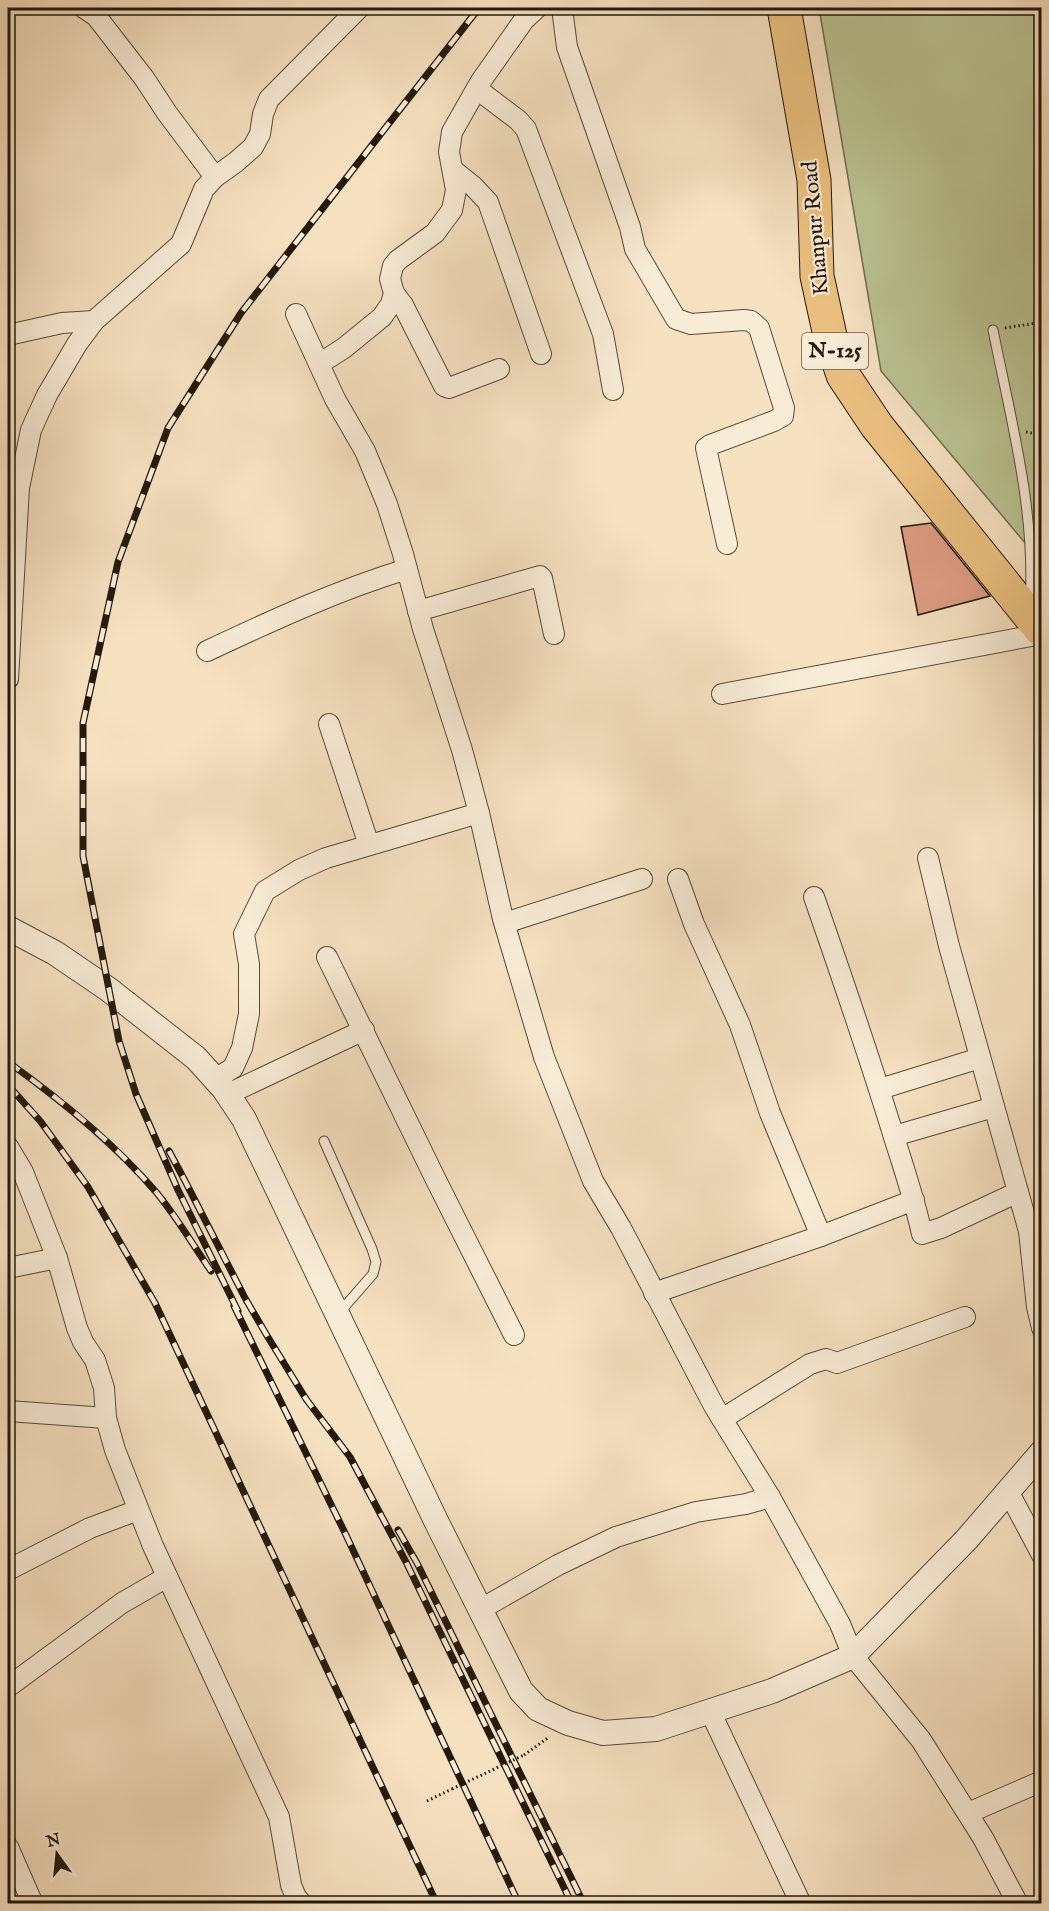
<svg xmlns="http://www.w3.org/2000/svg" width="1049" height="1911" font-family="'IM FELL English',serif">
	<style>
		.green { fill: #bbc393; stroke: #6f6e50; stroke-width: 1.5 }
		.building { fill: #de9c84; stroke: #23190c; stroke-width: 1.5 }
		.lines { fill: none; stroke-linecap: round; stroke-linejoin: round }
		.service-casing { stroke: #584b39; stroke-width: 11 }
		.minor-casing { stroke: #584b39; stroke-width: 22 }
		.tertiary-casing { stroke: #584b39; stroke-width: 26 }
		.trunk-casing { stroke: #23190c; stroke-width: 35 }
		.path { stroke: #23190c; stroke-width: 3; stroke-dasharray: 1.5 3; stroke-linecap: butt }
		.service { stroke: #f9ecd7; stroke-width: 9 }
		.minor { stroke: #f9ecd7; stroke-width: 20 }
		.tertiary { stroke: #f9ecd7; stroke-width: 24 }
		.trunk { stroke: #ebc080; stroke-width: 33 }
		.rail-casing { stroke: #23190c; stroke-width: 7 }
		.rail { stroke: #f9ecd7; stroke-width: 4.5; stroke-dasharray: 14; stroke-linecap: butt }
		.path-bridge { stroke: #23190c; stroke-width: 3; stroke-dasharray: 1.5 3; stroke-linecap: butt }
		.labels { text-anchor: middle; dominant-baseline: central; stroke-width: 4.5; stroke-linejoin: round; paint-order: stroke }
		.shield { fill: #f9ecd7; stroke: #635849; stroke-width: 1.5 }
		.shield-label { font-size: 21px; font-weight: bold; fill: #23190c }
		.street-label { font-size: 22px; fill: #23190c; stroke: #f9ecd7 }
	</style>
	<rect width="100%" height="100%" fill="#f6e1c1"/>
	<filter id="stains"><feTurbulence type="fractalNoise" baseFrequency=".00333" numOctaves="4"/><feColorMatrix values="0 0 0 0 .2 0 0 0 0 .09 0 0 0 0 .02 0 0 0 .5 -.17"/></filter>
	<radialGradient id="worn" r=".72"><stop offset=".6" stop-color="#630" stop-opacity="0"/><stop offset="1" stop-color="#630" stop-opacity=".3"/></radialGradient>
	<polygon class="green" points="819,8 961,8 965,11 997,8 1041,8 1041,562 881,371"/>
	<polygon class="building" points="931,523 990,596 918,615 901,527"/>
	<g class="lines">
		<defs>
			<g id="service">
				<path d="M993,330C1011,420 1036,512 1030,604"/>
				<polyline points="324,1141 372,1249 376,1262 373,1274 339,1313"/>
			</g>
			<g id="minor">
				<polyline points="84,8 96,16 144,78 167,113 215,177"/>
				<polyline points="562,8 567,47 630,227 635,249 676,319 691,324 744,320 751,321 759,328 784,408 783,416 774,421 710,445 706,448 727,544"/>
				<polyline points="477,89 518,120 526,129 603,334 613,390"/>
				<polyline points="453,170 473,186 488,202 541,354"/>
				<polyline points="394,293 403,305 444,386 449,388 499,369"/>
				<polyline points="296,314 335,399 365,451 387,504 403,554 423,629 462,750 479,813 503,919 544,1057 593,1181 621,1228 714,1406 770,1497 840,1624 853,1656 921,1740 983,1838 1018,1904"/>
				<polyline points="8,335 62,323 94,321"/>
				<polyline points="319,364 344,348 382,317 391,304 394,293 390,279 393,266 398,260 435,233 452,210 456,190 449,152 452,132 481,81 524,20 537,8"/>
				<polyline points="418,611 540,576 542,578 554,634"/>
				<path d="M207,651C273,620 338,590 407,569"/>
				<polyline points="8,679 19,488 31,430 47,395 77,344 94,321 181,244 204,189 215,177 236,162 253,147 260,134 263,114 269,99 359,8"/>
				<polyline points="722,694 1042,634"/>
				<polyline points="329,724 369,845"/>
				<polyline points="928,858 949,946 1029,1231 1037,1307 1042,1328"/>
				<polyline points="678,879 694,924 740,1025 770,1113 821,1236"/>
				<path d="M814,897C842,977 869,1056 894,1137C904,1169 915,1201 922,1234L941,1228L1018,1192"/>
				<polyline points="505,923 642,879"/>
				<polyline points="327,957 436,1180 514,1335"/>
				<polyline points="215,1079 233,1068 242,1048 249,1014 249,964 244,934 265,891 299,870 326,858 479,813"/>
				<polyline points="880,1089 980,1058"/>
				<polyline points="228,1094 364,1030"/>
				<polyline points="894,1136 994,1107"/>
				<polyline points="8,1147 23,1172 57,1258 77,1328 83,1342 95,1360 104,1388 106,1418 115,1450 153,1546 279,1817 291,1885 296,1897 302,1904"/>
				<polyline points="8,1268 57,1258"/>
				<polyline points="654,1293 821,1236 914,1200"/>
				<polyline points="8,1411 106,1418"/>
				<polyline points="722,1419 810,1364 826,1359 837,1363 965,1317"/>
				<polyline points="1008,1491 1042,1555"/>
				<polyline points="8,1570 90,1528 138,1510"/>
				<polyline points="481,1609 558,1565 616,1537 696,1512 746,1504 770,1497"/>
				<polyline points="8,1687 122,1603 167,1577"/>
				<polyline points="710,1711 801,1904"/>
				<polyline points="968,1813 1042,1781"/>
				<polyline points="8,1847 33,1904"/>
			</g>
			<polyline id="tertiary" points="8,928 55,953 108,989 196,1058 224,1089 244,1119 437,1523 521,1691 538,1709 568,1723 603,1733 656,1729 772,1691 853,1656 967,1539 1042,1452"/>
			<polyline id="trunk" points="784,8 814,180 817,276 830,336 843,375 877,426 1042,631"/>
		</defs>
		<use href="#service" class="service-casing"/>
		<use href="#minor" class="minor-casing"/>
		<use href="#tertiary" class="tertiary-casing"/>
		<use href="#trunk" class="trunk-casing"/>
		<g class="path">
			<polyline points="1005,328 1042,322"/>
			<polyline points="1026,432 1042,435"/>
			<polyline points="524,1755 549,1737"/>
			<polyline points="427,1801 452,1789"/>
		</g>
		<use href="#service" class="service"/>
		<use href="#minor" class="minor"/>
		<use href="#tertiary" class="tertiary"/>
		<use href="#trunk" class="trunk"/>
		<defs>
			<g id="rail">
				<path d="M8,1062C61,1100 113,1142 156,1192C176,1216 193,1245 211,1271"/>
				<polyline points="8,1085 41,1122 88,1187 155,1303 437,1904"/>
				<polyline points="169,1151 184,1179 245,1298 266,1334 306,1399 350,1457 406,1562 572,1904"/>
				<polyline points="234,1306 345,1533 519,1904"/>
				<polyline points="238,1311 178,1190 136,1094 119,1041 83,856 83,723 118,562 168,428 241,313 479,8"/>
				<polyline points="398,1530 417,1563 584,1904"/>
			</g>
		</defs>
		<use href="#rail" class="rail-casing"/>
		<use href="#rail" class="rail"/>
		<polyline class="path-bridge" points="452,1789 524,1755"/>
	</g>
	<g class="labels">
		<rect class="shield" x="802" y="333" width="66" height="36" rx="4.5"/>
		<g class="shield-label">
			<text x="835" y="351">N-125</text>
		</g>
		<g class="street-label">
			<text transform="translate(816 228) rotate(-95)">Khanpur Road</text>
		</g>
	</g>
	<rect width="1049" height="1911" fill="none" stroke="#f6e1c1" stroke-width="30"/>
	<rect x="9" y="9" width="1031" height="1893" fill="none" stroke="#23190c" stroke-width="3"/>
	<rect x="15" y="15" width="1019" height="1881" fill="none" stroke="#23190c" stroke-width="1.5"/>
	<g transform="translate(57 1854) rotate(345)" stroke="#f9ecd7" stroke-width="4.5" paint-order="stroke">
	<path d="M0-4.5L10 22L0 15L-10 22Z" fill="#23190c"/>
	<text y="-9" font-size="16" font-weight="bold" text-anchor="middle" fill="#23190c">N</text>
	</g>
	<rect width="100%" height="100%" filter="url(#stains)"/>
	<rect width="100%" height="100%" fill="url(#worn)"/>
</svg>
